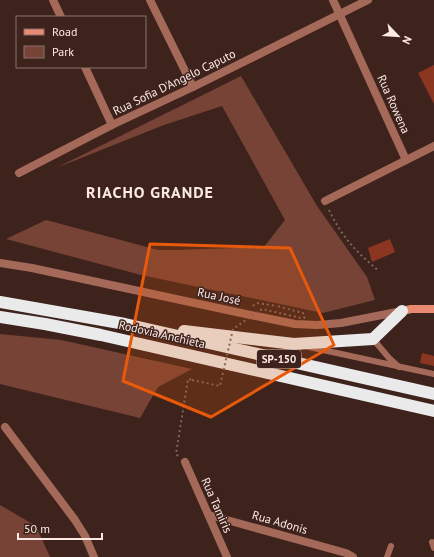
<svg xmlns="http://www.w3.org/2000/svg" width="434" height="557" font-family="'PT Sans',sans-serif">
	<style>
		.green { fill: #774336 }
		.building { fill: #8b3621 }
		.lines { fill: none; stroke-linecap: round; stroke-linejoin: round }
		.path { stroke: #7d655f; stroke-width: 2; stroke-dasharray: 2 3; stroke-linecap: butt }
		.service { stroke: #a56959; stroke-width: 6 }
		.minor { stroke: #a56959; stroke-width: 8 }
		.secondary { stroke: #ea8a72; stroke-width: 8 }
		.motorway { stroke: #eaeaea; stroke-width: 12 }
		.path-bridge { stroke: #7d655f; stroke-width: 2; stroke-dasharray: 2 3; stroke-linecap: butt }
		.marked { fill: #e8590c; fill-opacity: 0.2; stroke: #e8590c; stroke-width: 3; stroke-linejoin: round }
		.labels { text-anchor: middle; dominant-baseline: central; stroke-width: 3; stroke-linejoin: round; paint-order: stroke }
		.shield { fill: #3e231d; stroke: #c2aea8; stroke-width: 1 }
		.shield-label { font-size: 11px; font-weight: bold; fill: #fbe9e4 }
		.street-label { font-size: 12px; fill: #fbe9e4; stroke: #3e231d }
		.district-label { font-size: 16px; font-weight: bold; letter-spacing: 1px; fill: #fbe9e4; stroke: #3e231d }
	</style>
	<rect width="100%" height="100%" fill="#3e231d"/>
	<g class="green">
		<polygon points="241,76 317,206 367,277 375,300 323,313 141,275 6,239 46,220 158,250 177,250 264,247 285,220 222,106 164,125 56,168"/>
		<polygon points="0,334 61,340 192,369 158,387 140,418 0,384"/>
		<polygon points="0,505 36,526 50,557 0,557"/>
	</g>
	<g class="building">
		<polygon points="434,65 434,104 418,73"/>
		<polygon points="390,239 395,252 372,262 368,248"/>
		<polygon points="422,353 434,356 434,366 420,363"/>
	</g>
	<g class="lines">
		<g class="path">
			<path d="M329,210C342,237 356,252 379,271"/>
			<polyline points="253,306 257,303 277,306"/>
			<polyline points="178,456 176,454 188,379 192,380"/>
		</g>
		<g class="service">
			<polyline points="373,339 389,358 399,367"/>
			<polyline points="309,347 434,374"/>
			<polyline points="432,542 434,548"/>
			<polyline points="387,557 391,546"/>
		</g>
		<g class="minor">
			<polyline points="53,0 61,17"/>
			<polyline points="150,0 193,87"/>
			<polyline points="333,0 406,160"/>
			<polyline points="85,67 112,125"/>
			<polyline points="19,173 112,125 193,87 368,0"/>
			<polyline points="325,201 434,146"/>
			<polyline points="0,263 32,268 241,313 295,324 317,325 341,323 402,311"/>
			<polyline points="5,427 75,520 85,536 94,557"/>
			<polyline points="185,462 227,557"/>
			<polyline points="209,515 346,553 353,557"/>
		</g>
		<polyline class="secondary" points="402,311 411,309 434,309"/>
		<g class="motorway">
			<polyline points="0,302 125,324 434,394"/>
			<polyline points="0,317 45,324 101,335 434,411"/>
			<polyline points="184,331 294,344 373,339 402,311"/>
		</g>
		<polyline class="path-bridge" points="192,380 220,386 233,329 262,309 301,318 304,318 305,316 303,313 277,306"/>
	</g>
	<path class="marked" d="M150,244L290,248L334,345L211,417L123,381Z"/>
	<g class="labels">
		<rect class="shield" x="257" y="350" width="44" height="18" rx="3"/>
		<g class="shield-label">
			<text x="279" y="359">SP-150</text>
		</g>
		<g class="street-label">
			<text transform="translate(174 82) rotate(-26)">Rua Sofia D'Angelo Caputo</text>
			<text transform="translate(394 104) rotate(66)">Rua Rowena</text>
			<text transform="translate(219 296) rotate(12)">Rua José</text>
			<text transform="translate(162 334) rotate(13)">Rodovia Anchieta</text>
			<text transform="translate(217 505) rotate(66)">Rua Tamiris</text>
			<text transform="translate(280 522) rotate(16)">Rua Adonis</text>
		</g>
		<g class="district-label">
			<text x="150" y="192">RIACHO GRANDE</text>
		</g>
	</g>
	<rect x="16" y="16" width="130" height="52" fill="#3e231d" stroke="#8a726d"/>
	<rect x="24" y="29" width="20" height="6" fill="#ea8a72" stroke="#8a726d"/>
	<text x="52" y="36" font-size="12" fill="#fbe9e4">Road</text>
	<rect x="24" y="46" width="20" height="12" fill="#774336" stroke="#8a726d"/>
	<text x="52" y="56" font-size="12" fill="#fbe9e4">Park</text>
	<g transform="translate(398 36) rotate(115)" stroke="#3e231d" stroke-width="3" paint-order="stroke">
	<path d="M0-3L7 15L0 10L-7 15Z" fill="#fbe9e4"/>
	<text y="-6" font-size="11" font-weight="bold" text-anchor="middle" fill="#fbe9e4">N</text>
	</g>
	<path d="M18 533v6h84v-6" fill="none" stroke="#fbe9e4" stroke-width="2"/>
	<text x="24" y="533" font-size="12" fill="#fbe9e4" stroke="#3e231d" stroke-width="3" paint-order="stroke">50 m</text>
</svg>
